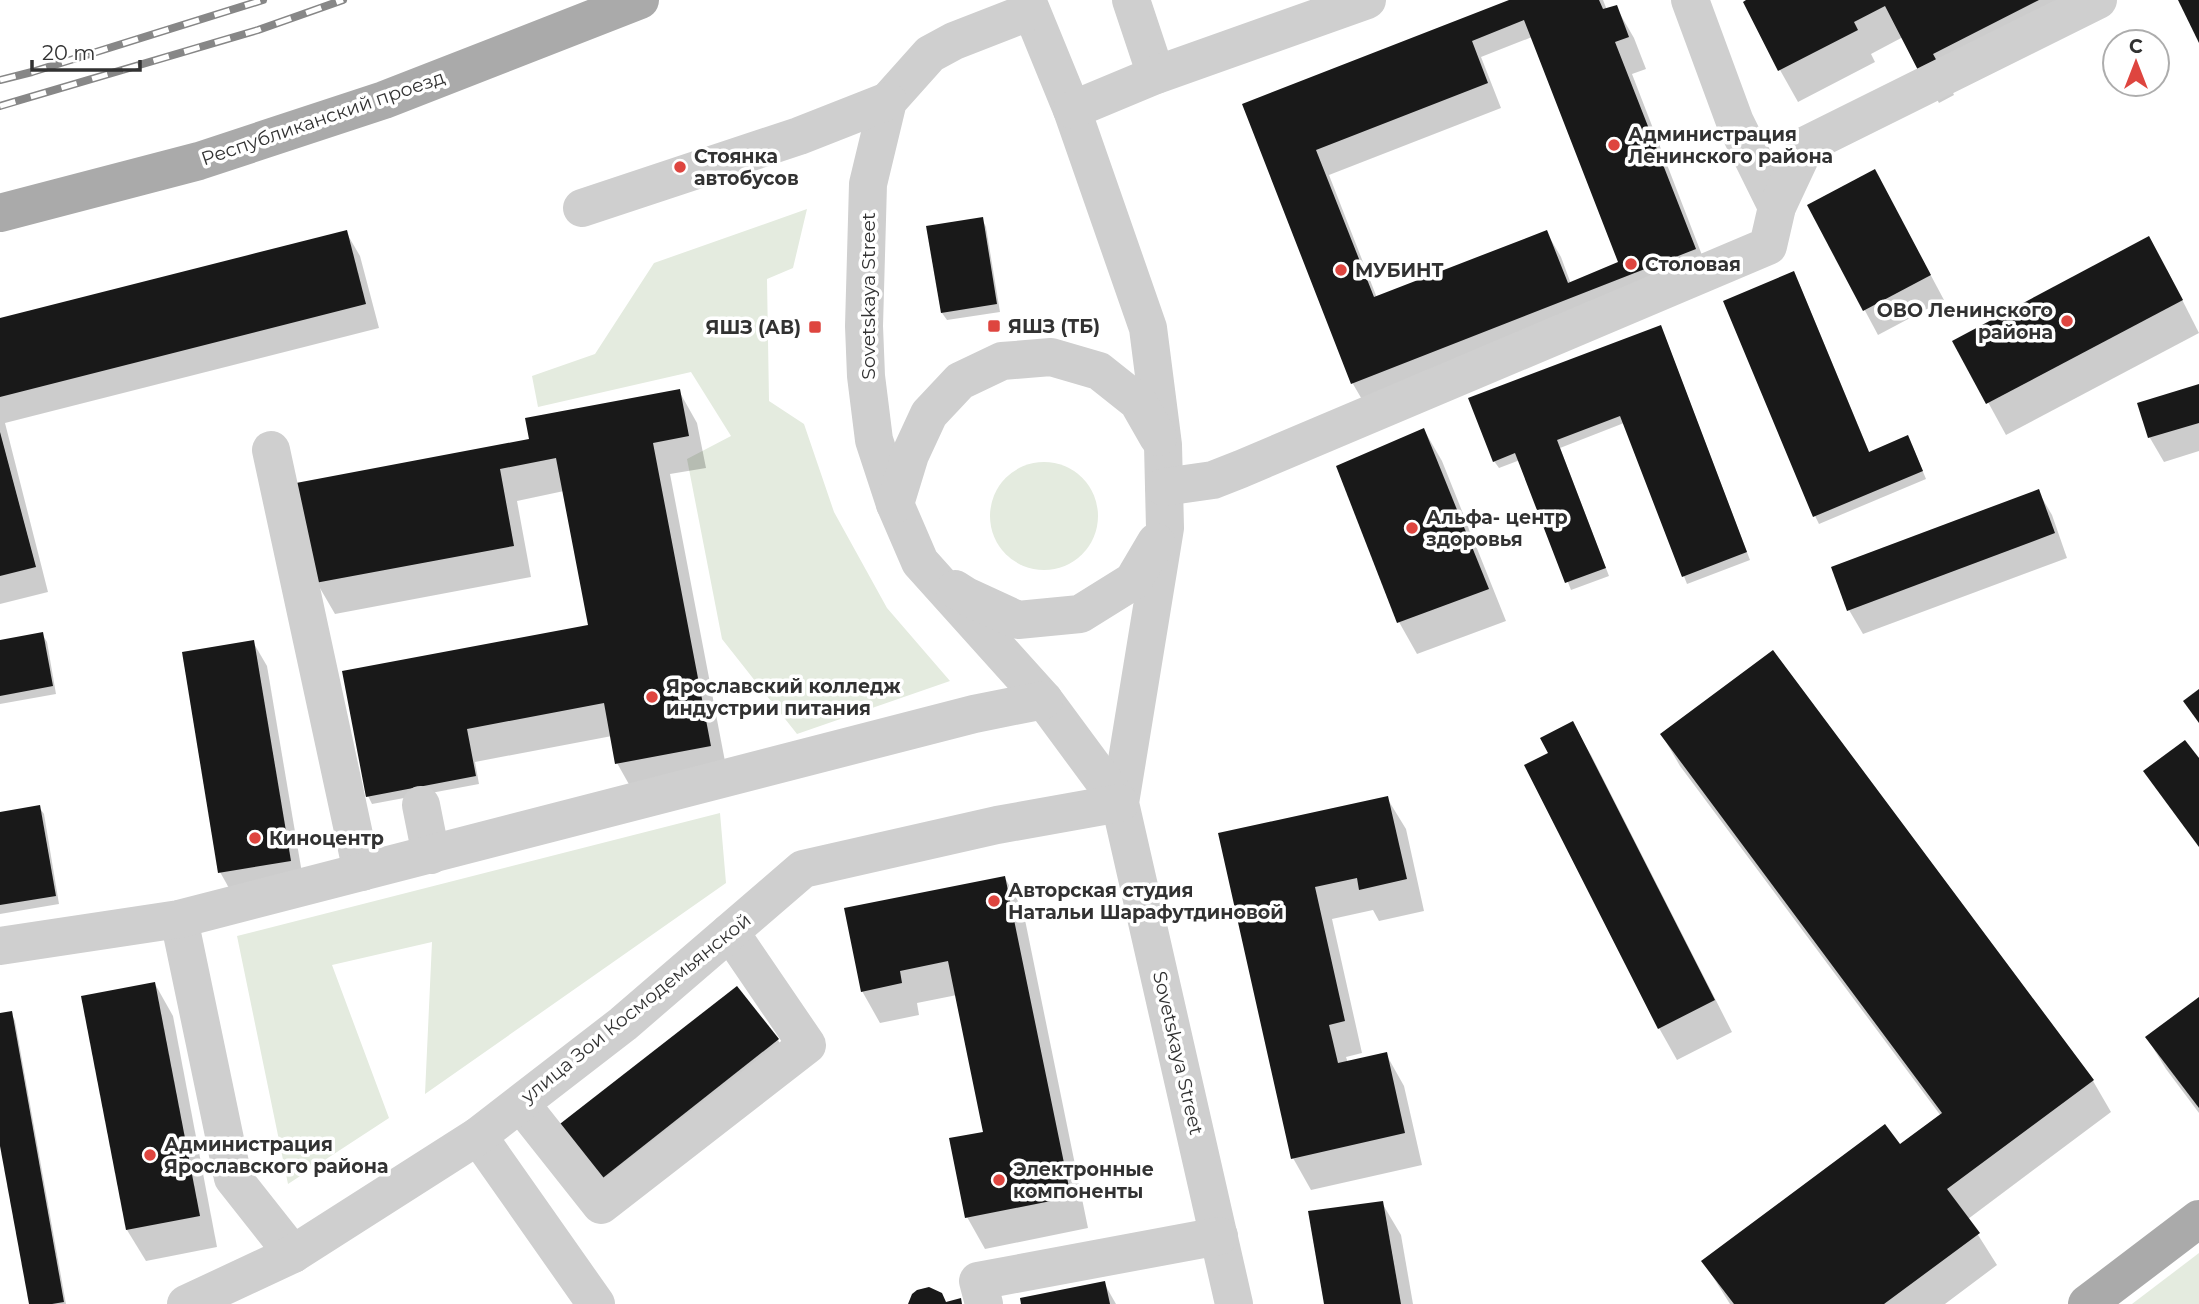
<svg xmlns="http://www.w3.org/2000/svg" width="2199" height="1304" font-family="Montserrat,sans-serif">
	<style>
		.green { fill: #e4ebdf }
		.shadow { fill: #0003; fill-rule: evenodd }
		.building { fill: #191919; fill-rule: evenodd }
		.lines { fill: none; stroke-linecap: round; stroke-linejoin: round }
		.minor { stroke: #cfcfcf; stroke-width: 38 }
		.major { stroke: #aaa; stroke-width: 38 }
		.rail-casing { stroke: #878787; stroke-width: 8 }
		.rail { stroke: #fff; stroke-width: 5; stroke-dasharray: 16; stroke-linecap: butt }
		.poi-dot { fill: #de453f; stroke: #fff; stroke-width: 2.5 }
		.labels { text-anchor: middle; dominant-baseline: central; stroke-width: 7; stroke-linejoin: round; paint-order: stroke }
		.street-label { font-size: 19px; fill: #323232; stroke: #fff }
		.poi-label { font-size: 19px; font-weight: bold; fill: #323232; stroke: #fff; text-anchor: start }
	</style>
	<rect width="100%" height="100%" fill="#fff"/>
	<g class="green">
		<polygon points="807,209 793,268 767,279 769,401 804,424 834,512 887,608 950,681 797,734 722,639 687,459 731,436 691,372 538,407 532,376 595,354 654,263"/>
		<circle cx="1044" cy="516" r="54"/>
		<polygon points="720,813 726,883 425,1094 432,942 332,965 389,1118 288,1184 237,936"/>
		<polygon points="2199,1253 2199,1304 2132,1304"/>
	</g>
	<g class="shadow">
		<path d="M1514,0H1603L1607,10L1616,7L1634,38L1646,69L1632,74L1712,281L1367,408L1353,384L1244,105ZM1532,37L1620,263L1571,284L1561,257L1547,233L1377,298L1329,175L1501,108L1481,57Z"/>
		<polygon points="1749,0 2067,0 1950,86 1954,95 1939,103 1903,37 1871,54 1875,62 1798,102 1780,70"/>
		<polygon points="1888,195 1944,300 1878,335 1809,206"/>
		<polygon points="982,219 986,227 1000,312 947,320 942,313"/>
		<polygon points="346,232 360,256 379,328 5,423 48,592 0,604 0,320"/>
		<polygon points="2167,270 2199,333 2006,435 1955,342"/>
		<polygon points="1798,281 1870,454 1912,445 1926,479 1819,524 1815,516"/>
		<polygon points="1664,334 1750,560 1687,584 1624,423 1560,448 1609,576 1571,590 1520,460 1499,468 1494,461"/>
		<polygon points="2199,386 2199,451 2164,462 2150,438 2139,404"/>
		<polygon points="679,391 697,423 706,468 670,474 728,777 635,795 617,763 612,736 475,762 479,784 372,804 368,796 590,626 564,491 517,501 531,577 335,614 317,583 531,440"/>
		<polygon points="1424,430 1442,461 1506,621 1417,654 1399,622"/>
		<polygon points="2038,491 2052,515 2067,558 1863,634 1849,610"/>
		<polygon points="42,634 47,642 56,694 0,704 0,641"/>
		<polygon points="253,642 267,666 304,885 234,897 220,872"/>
		<polygon points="1573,724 1591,755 1732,1032 1677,1060 1659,1028 1526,766 1550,754"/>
		<polygon points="1662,735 2093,1081 2111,1112 1968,1219 1997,1265 1945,1304 1730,1304 1703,1261 1900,1147 1941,1116 1680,766"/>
		<polygon points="1387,798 1406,829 1424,911 1379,921 1373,910 1332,919 1362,1053 1346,1057 1348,1063 1386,1054 1404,1086 1422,1165 1311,1190 1293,1158 1220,835"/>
		<polygon points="39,807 44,814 59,904 0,914 0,813"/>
		<polygon points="1005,878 1023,910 1088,1228 985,1249 967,1217 985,1133 957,995 917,1003 919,1015 880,1023 862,991"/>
		<polygon points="155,984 173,1016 217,1247 146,1261 127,1230"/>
		<polygon points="737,988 778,1040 796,1072 618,1211 577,1159"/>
		<polygon points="2199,999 2199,1113 2166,1069 2147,1038"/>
		<polygon points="11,1013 15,1021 66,1304 30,1304 0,1137 0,1015"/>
		<polygon points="1382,1203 1401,1235 1413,1304 1326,1304"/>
		<polygon points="1104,1283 1116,1304 1023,1304"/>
	</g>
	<g class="building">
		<path d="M1509,0H1599L1603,9L1617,5L1629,37L1615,42L1696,249L1351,384L1242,104ZM1524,20L1618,262L1568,283L1547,230L1374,297L1316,150L1488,83L1472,41Z"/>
		<polygon points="1746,0 2039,0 1933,54 1938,63 1919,72 1885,6 1854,22 1858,30 1778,71 1743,2"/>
		<polygon points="2178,0 2199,0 2199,43"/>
		<polygon points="1875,169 1931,275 1863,311 1807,205"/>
		<polygon points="983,217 997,304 941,313 926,226"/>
		<polygon points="347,230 366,304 0,397 0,318"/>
		<polygon points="2149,236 2183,300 1986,404 1952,341"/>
		<polygon points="1794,271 1869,452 1908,435 1923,471 1813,517 1723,301"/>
		<polygon points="1661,325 1747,552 1682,577 1620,416 1557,440 1606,568 1565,583 1515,453 1493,462 1468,398"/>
		<polygon points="2199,384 2199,423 2148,438 2137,403"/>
		<polygon points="680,389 689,436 653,443 711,746 615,764 604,703 467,729 476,776 366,797 342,671 588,625 556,458 500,469 514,546 315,583 296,483 529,439 525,418"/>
		<polygon points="1424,428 1489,589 1397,623 1336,466"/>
		<polygon points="0,432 36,567 0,576"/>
		<polygon points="2039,489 2055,533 1847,611 1831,567"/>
		<polygon points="43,632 53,686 0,696 0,640"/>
		<polygon points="254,640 291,861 218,873 182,652"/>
		<polygon points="1773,650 2094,1080 1947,1189 1980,1233 1884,1304 1734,1304 1701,1261 1885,1124 1900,1144 1942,1113 1660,734"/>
		<polygon points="2199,689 2199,723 2183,701"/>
		<polygon points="1573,721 1715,1000 1658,1029 1524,765 1548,753 1540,738"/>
		<polygon points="2185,740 2199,758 2199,847 2143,771"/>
		<polygon points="1388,796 1407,879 1359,890 1357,878 1315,887 1345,1021 1329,1025 1338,1063 1387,1052 1405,1133 1291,1159 1218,833"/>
		<polygon points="40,805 56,896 0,905 0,812"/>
		<polygon points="1005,876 1071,1197 965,1218 949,1138 983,1132 948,961 900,971 902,983 861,992 844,908"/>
		<polygon points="155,982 200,1216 126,1230 81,996"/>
		<polygon points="737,986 779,1039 599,1181 556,1127"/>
		<polygon points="2199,997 2199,1108 2145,1037"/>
		<polygon points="12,1011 64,1302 52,1304 29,1304 0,1146 0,1013"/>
		<polygon points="1383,1201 1401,1304 1324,1304 1308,1211"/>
		<polygon points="1105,1281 1110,1304 1021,1304 1020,1298"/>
		<polygon points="929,1287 942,1293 946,1302 961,1298 962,1304 908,1304 912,1294 917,1290"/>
	</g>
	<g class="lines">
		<g class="minor">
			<polyline points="1027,0 1072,110 1148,328 1163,445 1165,528 1120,803 1234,1304"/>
			<polyline points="1131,0 1156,75"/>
			<polyline points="1690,0 1735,122 1777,207"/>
			<polyline points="1031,11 954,41 930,54 888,101 868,184 864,326 866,376 874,440 895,504 920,562 1044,700 1120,803"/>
			<polyline points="1072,110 1156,75 1367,0"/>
			<polyline points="582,208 799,136 888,101"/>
			<polyline points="271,450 362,872"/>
			<polyline points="1164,487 1213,480 1241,469 1768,246 1777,207 1806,145 2098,0"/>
			<polyline points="895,504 910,455 929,414 960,381 1002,361 1051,357 1099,371 1138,402 1158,437"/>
			<polyline points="955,589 966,596 1018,620 1080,614 1133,581 1156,542"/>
			<polyline points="421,805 431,855"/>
			<polyline points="179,919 233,1178 293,1254"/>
			<polyline points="0,946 179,919 974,714 1044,700"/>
			<polyline points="521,1104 601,1205 807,1045 730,932"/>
			<polyline points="478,1136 596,1304"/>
			<polyline points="186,1304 293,1254 478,1136 623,1024 803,869 997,825 1120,803"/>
			<polyline points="984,1304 978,1281 1219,1236"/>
		</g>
		<g class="major">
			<polyline points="0,213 199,161 384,100 640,0"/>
			<polyline points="2087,1304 2199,1219"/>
		</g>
		<defs>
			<g id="rail">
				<polyline points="0,80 32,72 263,0"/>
				<polyline points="0,106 258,30 343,0"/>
			</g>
		</defs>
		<use href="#rail" class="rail-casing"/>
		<use href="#rail" class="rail"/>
	</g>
	<g class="poi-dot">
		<circle cx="1614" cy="145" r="7"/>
		<circle cx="680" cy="167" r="7"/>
		<circle cx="1631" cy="264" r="7"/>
		<circle cx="1341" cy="270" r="7"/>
		<circle cx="2067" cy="321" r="7"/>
		<rect x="987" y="319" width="14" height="14" rx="3.5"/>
		<rect x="808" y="320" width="14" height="14" rx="3.5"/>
		<circle cx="1412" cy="528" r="7"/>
		<circle cx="652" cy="697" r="7"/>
		<circle cx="255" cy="838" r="7"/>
		<circle cx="994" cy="901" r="7"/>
		<circle cx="150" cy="1155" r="7"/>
		<circle cx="999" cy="1180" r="7"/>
	</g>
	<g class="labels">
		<g class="street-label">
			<text transform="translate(323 118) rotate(-19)">Республиканский проезд</text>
			<text transform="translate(868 296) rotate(-90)">Sovetskaya Street</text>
			<text transform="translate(636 1008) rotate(-39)">улица Зои Космодемьянской</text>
			<text transform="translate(1178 1053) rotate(77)">Sovetskaya Street</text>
		</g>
		<g class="poi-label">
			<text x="1628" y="134">Администрация<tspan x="1628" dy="22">Ленинского района</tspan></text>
			<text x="694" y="156">Стоянка<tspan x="694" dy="22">автобусов</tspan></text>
			<text x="1645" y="264">Столовая</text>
			<text x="1355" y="270">МУБИНТ</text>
			<text x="2053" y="310" text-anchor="end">ОВО Ленинского<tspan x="2053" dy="22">района</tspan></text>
			<text x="1008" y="326">ЯШЗ (ТБ)</text>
			<text x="801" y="327" text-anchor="end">ЯШЗ (АВ)</text>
			<text x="1426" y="517">Альфа- центр<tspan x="1426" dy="22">здоровья</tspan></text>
			<text x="666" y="686">Ярославский колледж<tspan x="666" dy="22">индустрии питания</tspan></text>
			<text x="269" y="838">Киноцентр</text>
			<text x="1008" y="890">Авторская студия<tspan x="1008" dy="22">Натальи Шарафутдиновой</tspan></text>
			<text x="164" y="1144">Администрация<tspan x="164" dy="22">Ярославского района</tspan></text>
			<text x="1013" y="1169">Электронные<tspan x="1013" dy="22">компоненты</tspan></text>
		</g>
	</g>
	<g transform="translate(2136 63)"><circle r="33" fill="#ffffff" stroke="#adadad" stroke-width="2"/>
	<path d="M0-5L12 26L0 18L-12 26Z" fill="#de453f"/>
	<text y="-10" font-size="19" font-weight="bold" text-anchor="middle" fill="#323232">С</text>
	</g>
	<path d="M32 60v10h108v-10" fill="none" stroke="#323232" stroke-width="3.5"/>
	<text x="42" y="60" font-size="21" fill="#323232" stroke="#ffffff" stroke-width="5" paint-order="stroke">20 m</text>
</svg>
